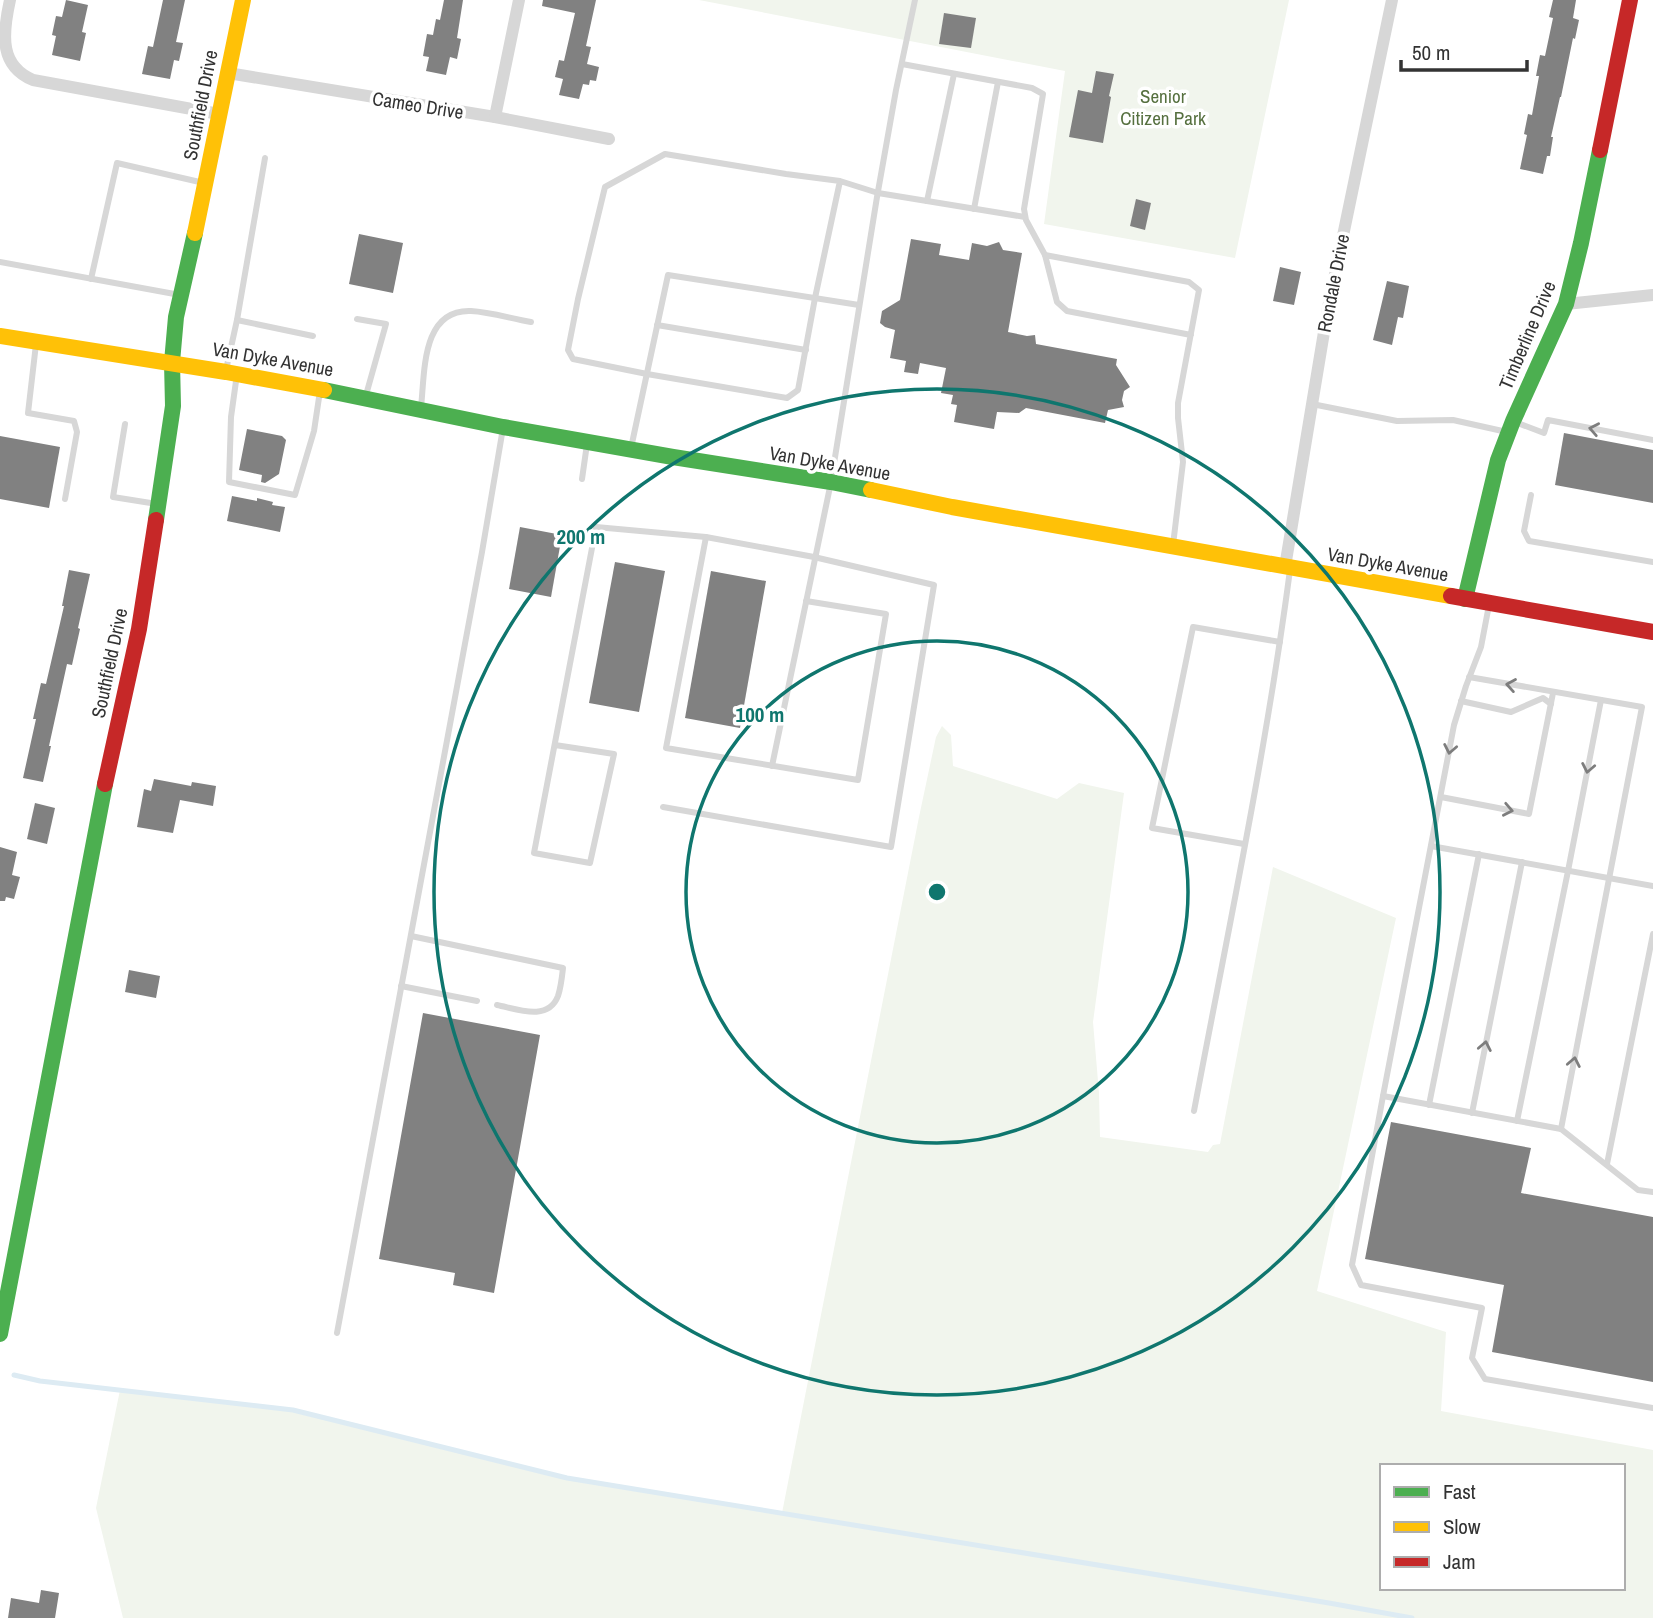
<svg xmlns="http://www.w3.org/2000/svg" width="1653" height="1618" font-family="'Archivo Narrow',sans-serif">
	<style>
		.green { fill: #f1f5ed; fill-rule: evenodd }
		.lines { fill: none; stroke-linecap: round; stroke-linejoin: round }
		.stream { stroke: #ddebf3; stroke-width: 5 }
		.building { fill: #818181 }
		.lane { stroke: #d7d7d7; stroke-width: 6 }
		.street { stroke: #d7d7d7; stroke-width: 12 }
		.fast { stroke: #4caf50; stroke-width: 16 }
		.slow { stroke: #ffc107; stroke-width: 16 }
		.jam { stroke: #c62828; stroke-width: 16 }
		.oneway { stroke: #7d7d7d }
		.ring { fill: none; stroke: #0f766e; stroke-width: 3.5 }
		.labels { text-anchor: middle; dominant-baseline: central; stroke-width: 7; stroke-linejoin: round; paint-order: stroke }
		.park-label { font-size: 19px; fill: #56703f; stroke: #fff }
		.street-label { font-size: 19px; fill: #333; stroke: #fff }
		.centre { fill: #0f766e; stroke: #fff; stroke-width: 3.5 }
		.ring-label { font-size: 21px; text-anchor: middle; font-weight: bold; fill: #0f766e; stroke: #fff; stroke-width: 7; stroke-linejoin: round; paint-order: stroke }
	</style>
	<rect width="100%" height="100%" fill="#fff"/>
	<g class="green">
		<polygon points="699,0 1289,0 1235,258 1044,224 1065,71"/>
		<path d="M942,726L951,735L953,766L1057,799L1079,783L1124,793L1093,1022L1099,1093L1100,1137L1208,1152L1213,1145L1220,1144L1273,867L1396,918L1317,1291L1446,1332L1441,1411L1653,1450V1618H123L96,1508L120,1390L293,1410L567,1478L782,1513L919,817L936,737ZM1382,1466H1623V1588H1382Z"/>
	</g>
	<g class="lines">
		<polyline class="stream" points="14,1375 40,1381 293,1410 567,1478 1329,1603 1412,1618"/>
	</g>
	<g class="building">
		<polygon points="66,0 88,5 82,32 86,33 80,61 52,55 56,36 52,35 56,16 62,17"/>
		<polygon points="163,0 185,0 176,42 183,43 179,61 174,60 170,79 142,74 148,46 153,47"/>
		<polygon points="444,0 463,0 457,38 461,39 457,59 450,57 446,75 426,71 429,57 423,56 427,34 433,35 436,19 440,20"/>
		<polygon points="543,0 596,0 586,46 591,47 587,64 599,67 596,81 590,80 589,85 583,84 579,99 559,95 563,79 555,77 559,60 564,61 575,13 542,6"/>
		<polygon points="1553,0 1576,0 1573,18 1579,20 1575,39 1573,38 1561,97 1560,97 1551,137 1553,137 1550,156 1547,156 1543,174 1520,169 1527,135 1524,134 1528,114 1532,115 1539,76 1536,76 1540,55 1545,56 1553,18 1549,17"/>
		<polygon points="944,13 976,18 971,48 939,44"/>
		<polygon points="1096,71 1114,74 1109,96 1111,97 1103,143 1069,137 1078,90 1092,93"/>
		<polygon points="1136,199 1151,203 1145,230 1130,226"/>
		<polygon points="359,234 403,243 393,293 349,284"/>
		<polygon points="911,239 941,244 939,255 969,260 972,243 987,246 999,242 1003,250 1022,253 1008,332 1027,336 1035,335 1036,344 1117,359 1116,365 1130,387 1124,391 1122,400 1124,407 1108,410 1105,423 1026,408 1019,413 997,412 994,429 954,422 957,405 951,404 953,395 941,393 946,368 920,363 918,374 904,372 906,361 890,358 895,330 885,327 880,323 882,311 900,300"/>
		<polygon points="1280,267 1301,272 1294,305 1273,301"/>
		<polygon points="1387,281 1409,286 1403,318 1398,317 1392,345 1373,340"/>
		<polygon points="247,429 282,436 286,440 279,474 265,483 261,482 262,475 239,470"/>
		<polygon points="1564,433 1653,450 1653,503 1555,485"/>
		<polygon points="0,436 60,447 49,508 0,499"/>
		<polygon points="232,496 257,501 257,498 273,502 272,505 285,507 280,532 227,521"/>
		<polygon points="520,527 562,535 551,597 509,589"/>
		<polygon points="615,562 665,571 639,712 589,703"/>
		<polygon points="69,570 90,574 78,628 80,629 72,665 67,664 49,746 51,746 43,782 23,778 36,719 33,719 41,683 46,684 64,606 62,606"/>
		<polygon points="711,571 766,581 740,728 685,718"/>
		<polygon points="154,779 191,786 192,782 216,786 213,806 180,800 173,833 137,827 144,789 151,791"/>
		<polygon points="35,803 55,808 47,844 27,839"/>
		<polygon points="0,847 17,852 12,875 20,877 14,899 6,897 5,901 0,901"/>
		<polygon points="129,970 160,976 156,998 125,992"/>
		<polygon points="423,1013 540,1035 494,1293 453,1285 455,1273 379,1259"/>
		<polygon points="1391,1122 1531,1148 1521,1193 1653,1217 1653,1382 1492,1352 1504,1285 1365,1259"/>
		<polygon points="41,1590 59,1593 55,1618 8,1618 11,1598 39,1603"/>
	</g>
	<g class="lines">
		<g class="lane">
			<polyline points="902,64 1032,88 1043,94 1024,209 1026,220 1045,255"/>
			<polyline points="840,181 815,298 798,390 787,398 647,374 573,359 568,350 578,299 605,187 665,154 786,174 840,181 878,193 1025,217"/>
			<polyline points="927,201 954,74"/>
			<polyline points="974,209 998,82"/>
			<polyline points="0,262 180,295"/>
			<polyline points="91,279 117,163 204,183"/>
			<polyline points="357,319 386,324 366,395"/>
			<polyline points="237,320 313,336"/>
			<polyline points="657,325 806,350"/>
			<polyline points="36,344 28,413 74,421 77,432 65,499"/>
			<polyline points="226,370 237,320 265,158"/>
			<polyline points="237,374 231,417 229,482 295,495 314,431 320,391"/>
			<polyline points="1312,404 1397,421 1453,420 1507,432"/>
			<path d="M421,407C425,373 421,309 471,311C491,312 512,319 531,322"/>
			<polyline points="1515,422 1544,433 1548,420 1653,440"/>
			<polyline points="125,424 113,497 157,504"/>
			<polyline points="631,448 668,275 859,305"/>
			<polyline points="582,479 587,444"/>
			<polyline points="1531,495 1524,531 1529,541 1653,562"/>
			<polyline points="706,537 666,748 858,780 886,614 806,601"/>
			<polyline points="1173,545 1183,462 1178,418 1178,403 1199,290 1189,282 1045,255 1057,302 1067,311 1191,335"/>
			<polyline points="1489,605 1481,647 1466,686 1454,725 1383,1096 1352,1265 1361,1285 1482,1308 1472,1358 1485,1379 1653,1408"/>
			<polyline points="1469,677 1642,707 1561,1129"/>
			<polyline points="1461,701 1511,712 1543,698 1551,704"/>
			<polyline points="555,745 614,754 590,863 534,853 596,527 706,537 814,557 934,585 891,847 663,807"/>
			<polyline points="772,766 831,482 877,197 896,90 915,0"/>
			<polyline points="1441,797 1529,814 1553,693"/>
			<polyline points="1244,844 1152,828 1193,627 1280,642"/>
			<polyline points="1431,846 1653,886"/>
			<path d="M411,936L563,968C562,977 561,987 558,996C548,1022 517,1009 497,1005"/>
			<polyline points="401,986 477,1001"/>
			<polyline points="1383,1096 1561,1129 1638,1190 1653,1192"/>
			<polyline points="1429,1105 1479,854"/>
			<path d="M1194,1111C1228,931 1266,752 1290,570"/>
			<polyline points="1472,1113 1522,862"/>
			<polyline points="1517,1121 1568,871 1601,700"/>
			<polyline points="1607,1164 1653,934"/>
			<polyline points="337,1333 482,552 503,428"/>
		</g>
		<g class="street">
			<path d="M10,0C2,36 0,66 33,80L219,114"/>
			<polyline points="228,73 495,117 609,139"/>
			<polyline points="495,117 519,0"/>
			<polyline points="1566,304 1653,295"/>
			<polyline points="1285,567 1328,308 1392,0"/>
		</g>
		<g class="fast">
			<polyline points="324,390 503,427 673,457 831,482 871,490"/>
			<polyline points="156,520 173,406 172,362 176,317 195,233"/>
			<polyline points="1465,599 1498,460 1513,421 1566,304 1581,243 1600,150"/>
			<polyline points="0,1334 105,784"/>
		</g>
		<g class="slow">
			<polyline points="195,233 243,0"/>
			<polyline points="0,336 226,372 324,390"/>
			<polyline points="871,490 952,507 1451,596"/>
		</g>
		<g class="jam">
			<polyline points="1600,150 1630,0"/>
			<polyline points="1451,596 1653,632"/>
			<polyline points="105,784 139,629 156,520"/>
		</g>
	</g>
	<defs><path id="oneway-chevron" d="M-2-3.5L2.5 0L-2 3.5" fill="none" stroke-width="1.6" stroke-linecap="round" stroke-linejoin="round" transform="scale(1.75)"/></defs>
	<g class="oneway">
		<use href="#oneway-chevron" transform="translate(1594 429) rotate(-169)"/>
		<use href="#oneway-chevron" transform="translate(1511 685) rotate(-170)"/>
		<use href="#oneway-chevron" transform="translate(1450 749) rotate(101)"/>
		<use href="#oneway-chevron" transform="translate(1588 768) rotate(101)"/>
		<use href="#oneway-chevron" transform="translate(1508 810) rotate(11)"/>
		<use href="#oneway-chevron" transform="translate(1485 1046) rotate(-79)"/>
		<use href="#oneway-chevron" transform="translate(1574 1062) rotate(-79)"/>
	</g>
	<g class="ring">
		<circle cx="937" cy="892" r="251"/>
		<circle cx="937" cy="892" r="503"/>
	</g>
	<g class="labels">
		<g class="park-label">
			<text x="1163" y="96">Senior<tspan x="1163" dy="22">Citizen Park</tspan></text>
		</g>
		<g class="street-label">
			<text transform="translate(200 105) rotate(-79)">Southfield Drive</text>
			<text transform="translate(418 105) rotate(9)">Cameo Drive</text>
			<text transform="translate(1333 283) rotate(-79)">Rondale Drive</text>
			<text transform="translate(1527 335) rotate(-67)">Timberline Drive</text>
			<text transform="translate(273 359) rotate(10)">Van Dyke Avenue</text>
			<text transform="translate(830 463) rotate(10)">Van Dyke Avenue</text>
			<text transform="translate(1388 564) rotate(10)">Van Dyke Avenue</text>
			<text transform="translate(109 663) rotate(-78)">Southfield Drive</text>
		</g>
	</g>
	<circle cx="937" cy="892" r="10" class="centre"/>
	<g class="ring-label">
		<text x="581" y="544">200 m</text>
		<text x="760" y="722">100 m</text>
	</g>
	<rect x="1380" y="1464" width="245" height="126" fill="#ffffff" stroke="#adadad" stroke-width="2"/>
	<rect x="1394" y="1487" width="35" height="10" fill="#4caf50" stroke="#adadad" stroke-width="2"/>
	<text x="1443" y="1499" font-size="21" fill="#333333">Fast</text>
	<rect x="1394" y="1522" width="35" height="10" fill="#ffc107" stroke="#adadad" stroke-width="2"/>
	<text x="1443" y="1534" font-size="21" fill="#333333">Slow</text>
	<rect x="1394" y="1557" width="35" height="10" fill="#c62828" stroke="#adadad" stroke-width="2"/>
	<text x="1443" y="1569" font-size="21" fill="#333333">Jam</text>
	<path d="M1401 60v10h126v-10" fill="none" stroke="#333333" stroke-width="3.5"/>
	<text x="1412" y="60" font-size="21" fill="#333333" stroke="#ffffff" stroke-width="5" paint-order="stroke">50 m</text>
</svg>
